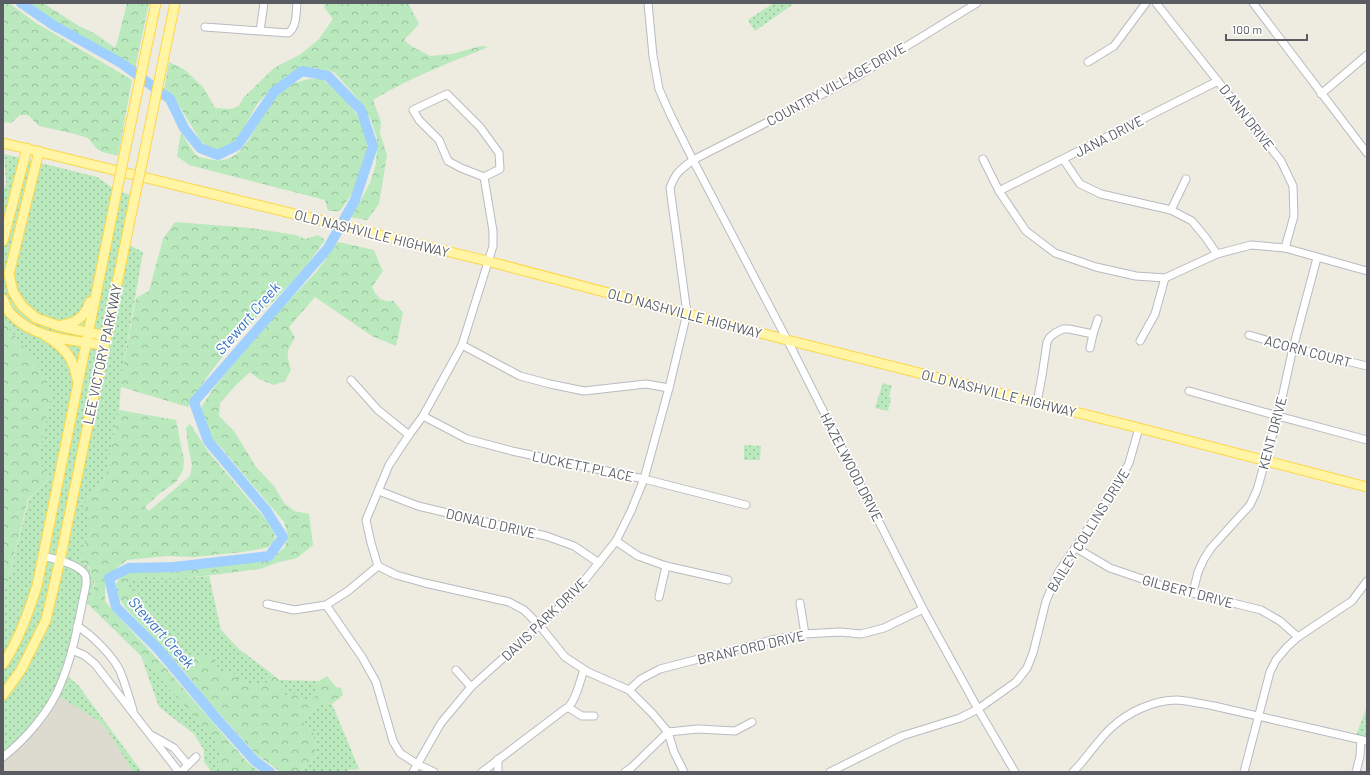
<svg xmlns="http://www.w3.org/2000/svg" width="1370" height="775" font-family="Barlow,sans-serif">
	<style>
		.education { fill: #dddbcf }
		.grass { fill: url(#grass-dots) }
		.forest { fill: url(#forest-crowns) }
		.lines { fill: none; stroke-linecap: round; stroke-linejoin: round }
		.river { stroke: #9fd0ff; stroke-width: 10 }
		.minor-casing { stroke: #b8bbc1; stroke-width: 9 }
		.major-casing { stroke: #ffd648; stroke-width: 11 }
		.minor { stroke: #fff; stroke-width: 7 }
		.major { stroke: #fff5a4; stroke-width: 9 }
		.major-bridge-casing { stroke: #ffd648; stroke-width: 11; stroke-linecap: butt }
		.major-bridge { stroke: #fff5a4; stroke-width: 9 }
		.labels { text-anchor: middle; dominant-baseline: central; stroke-width: 3.5; stroke-linejoin: round; paint-order: stroke }
		.street-label { font-size: 14px; fill: #595d63; stroke: #fff }
		.water-label { font-size: 15px; font-style: italic; fill: #3372c5; stroke: #fff }
	</style>
	<defs>
		<pattern id="grass-dots" width="8" height="8" patternUnits="userSpaceOnUse"><rect width="8" height="8" fill="#b9e9bc"/><path d="M2 2h.1M6 6h.1" fill="none" stroke="#99c09c" stroke-width="1.8" stroke-linecap="round"/></pattern>
		<pattern id="forest-crowns" width="20" height="18" patternUnits="userSpaceOnUse"><rect width="20" height="18" fill="#b9e9bc"/><path d="M2 6a3 3 0 1 1 6 0M12 15a3 3 0 1 1 6 0" fill="none" stroke="#99c09c"/></pattern>
	</defs>
	<rect width="100%" height="100%" fill="#eeebe0"/>
	<polygon class="education" points="56,693 100,722 108,731 133,772 3,772 3,757"/>
	<g class="grass">
		<polygon points="774,3 795,3 755,31 748,20"/>
		<path d="M4,154L97,177L117,191L135,196L125,243L143,252L122,372L119,410L107,471L100,487L88,497L85,505L89,517V535L80,559C99,576 95,582 89,605L83,602L64,673L78,685L142,772H133L108,731L100,722L56,694L50,703L3,757V595L6,588L29,499L49,479L38,460L51,395L3,321V194L6,182Z"/>
		<polygon points="883,383 892,386 889,396 891,398 888,411 875,408"/>
		<polygon points="744,445 761,446 760,460 744,460"/>
		<path d="M209,576L221,630L239,649L272,674L266,684H255L239,681L234,674L217,671L211,655C204,656 196,657 189,655C167,650 149,622 135,605L138,594L125,584L141,577L187,578Z"/>
		<polygon points="141,656 217,744 221,755 218,763 219,771 221,772 212,772 204,762 204,750 194,734 159,707"/>
		<polygon points="279,680 319,681 315,698 307,703 294,694 285,697"/>
		<polygon points="323,702 332,704 359,769 348,770 345,772 300,772 317,755 314,742 314,733 306,730 304,724 308,715"/>
		<polygon points="1367,707 1367,737 1356,735"/>
	</g>
	<g class="forest">
		<polygon points="3,3 9,3 36,23 132,80 118,156 102,152 97,149 88,138 75,134 39,126 28,115 20,115 11,123 3,122"/>
		<polygon points="27,3 43,3 79,26 94,33 115,48 118,39 127,3 149,3 135,69 90,41 60,26"/>
		<path d="M325,3H408L419,24L404,40L411,46L430,56L452,54L481,46L488,47C449,63 409,78 373,100L381,122L380,133L387,155L379,204L367,220L349,217L362,198L370,183L376,164L377,138L371,120L358,99L334,72L315,68L295,73L272,88L257,104L236,143L221,151L210,149L200,140L177,102L164,90L169,62L185,70L203,87L215,108L231,109L239,106L243,98L274,68L301,54L319,39L333,19L324,7Z"/>
		<path d="M309,79H321L335,88L351,106L363,125L368,148L353,192L340,211H328L325,200L189,165L177,156L181,132C184,137 192,151 196,155C200,158 209,159 214,160C250,165 257,111 278,92C287,84 298,82 309,79Z"/>
		<path d="M175,222L251,228L296,235L305,239L318,235L325,240C312,259 298,276 282,292C273,302 263,310 254,320C230,347 206,375 188,407L121,387L122,372L136,298L149,291L163,239Z"/>
		<path d="M338,242L374,250L379,263L383,271L372,287C378,298 380,302 394,301L403,313L396,346L372,336L315,297L289,327L295,338C286,351 286,354 291,370L285,381L274,385L259,379L250,372L236,385L220,403L219,416L234,431L256,467L274,486L284,503L294,511L309,514L313,545L297,558L279,562L260,569L187,578L141,577L125,584L138,594L135,605C149,622 167,650 189,655C196,657 204,655 211,655L217,662L218,671L234,674L240,681L255,684H266L272,674L279,680L285,696L294,694L307,703L315,697L319,681L327,676L336,687L341,688L343,695L332,704L323,702L308,715L304,724L306,730L314,733V742L317,755L300,772H281L257,755L207,700L185,672L124,606L118,596L116,584L121,576L132,571L186,570L272,558L285,547L288,535L284,522L218,444L210,438L202,418V406L213,389L229,369L282,308L317,271Z"/>
		<polygon points="3,321 38,365 51,395 38,460 49,479 28,499 6,588 3,595"/>
		<polygon points="119,410 176,420 184,460 183,470 176,482 160,493 145,507 149,511 190,476 192,466 188,445 186,428 190,424 209,453 268,522 275,535 274,542 266,548 242,552 194,557 167,556 127,560 107,576 105,587 105,601 112,610 163,665 246,761 259,772 219,771 218,763 221,755 217,744 141,656 89,605 95,583 90,568 80,559 89,535 89,517 85,505 88,497 100,487 107,471"/>
	</g>
	<g class="lines">
		<polyline class="river" points="21,3 53,25 121,63 170,99 184,128 200,148 218,155 238,145 274,92 302,71 328,76 361,110 373,146 355,200 328,248 194,402 208,441 266,510 283,537 269,556 174,567 129,568 109,578 116,607 158,649 217,719 255,761 270,772"/>
		<defs>
			<g id="minor">
				<polyline points="648,3 653,56 659,89 671,116 693,160 794,353 923,609 978,709 1015,772"/>
				<polyline points="1156,3 1281,161 1293,186 1294,216 1285,248"/>
				<polyline points="1253,3 1367,153"/>
				<path d="M205,27L288,33C297,27 296,13 297,3"/>
				<polyline points="260,31 264,3"/>
				<polyline points="1088,62 1114,46 1146,3"/>
				<polyline points="1321,94 1367,55"/>
				<polyline points="983,159 999,191 1026,231 1055,253 1096,267 1136,276 1165,278 1217,254 1251,245 1285,248 1367,271"/>
				<polyline points="1063,159 1080,184 1101,194 1171,210 1192,221 1206,238 1217,254"/>
				<polyline points="484,177 461,168 448,161 439,140 419,120 413,110 447,94 480,127 499,153 500,169 484,177 493,231 493,246 462,345 423,416 409,435 389,465 366,520 371,543 378,566 396,575 425,583 509,602 524,610 540,626 565,657 588,672 629,690 652,713 668,732 698,729 735,731 752,722"/>
				<polyline points="999,191 1218,81"/>
				<polyline points="1171,210 1186,179"/>
				<polyline points="1093,334 1098,319"/>
				<polyline points="1249,335 1293,348 1367,366"/>
				<polyline points="1140,341 1155,314 1165,278"/>
				<polyline points="462,345 520,376 550,384 584,391 646,384 669,388"/>
				<polyline points="351,380 378,410 409,435"/>
				<polyline points="1189,391 1278,416 1367,440"/>
				<polyline points="1037,402 1042,376 1047,342 1050,337 1055,333 1063,329 1069,329 1093,334 1090,348"/>
				<polyline points="423,416 467,439 512,451 644,479 746,505"/>
				<polyline points="379,491 418,506 546,536 574,546 599,563"/>
				<polyline points="616,541 638,556 666,566 728,580"/>
				<polyline points="1076,548 1110,568 1160,585 1261,610 1280,621 1298,637"/>
				<polyline points="1193,592 1198,572 1204,559 1211,548 1250,505 1257,490 1278,416 1293,348 1317,258"/>
				<polyline points="659,597 666,566"/>
				<polyline points="800,603 805,634"/>
				<polyline points="267,604 294,610 326,605 348,591 378,566"/>
				<polyline points="326,605 362,657 376,682 393,741 400,753 417,764 434,772"/>
				<path d="M77,626C91,634 113,656 120,671C125,683 129,697 133,710"/>
				<polyline points="72,650 84,655 95,664 179,772"/>
				<polyline points="456,670 471,687"/>
				<polyline points="629,690 641,679 660,669 772,640 805,634 840,632 861,634 884,628 923,609"/>
				<polyline points="569,708 582,716 594,716"/>
				<polyline points="153,736 174,748 188,765"/>
				<path d="M3,757C26,739 51,710 61,683C74,652 79,618 86,585C86,581 87,576 84,573C76,563 54,559 43,556"/>
				<polyline points="181,772 196,757"/>
				<path d="M413,772L441,723L471,687L572,596L616,541L631,511L644,479L669,388L687,313L670,188C675,173 681,169 693,160L858,76L977,3"/>
				<path d="M482,772L565,709C575,706 580,680 584,670"/>
				<polyline points="498,772 498,759"/>
				<polyline points="625,772 631,768 668,732 674,752 684,772"/>
				<polyline points="830,772 902,736 960,718 978,709 1016,682 1027,668 1033,653 1046,601 1058,573 1118,484 1129,463 1139,428"/>
				<path d="M1073,772C1087,758 1097,741 1111,728C1128,712 1154,700 1177,700C1190,701 1202,704 1214,706L1367,741"/>
				<polyline points="1244,772 1270,672 1276,660 1287,647 1298,637 1352,601 1367,581"/>
				<polyline points="1356,772 1360,756 1361,740"/>
			</g>
			<g id="major">
				<polyline points="3,143 487,261 787,340 1139,428 1367,487"/>
				<polyline points="39,151 9,274 13,292 22,306 36,318 59,326 105,336"/>
				<polyline points="125,151 156,3"/>
				<polyline points="144,154 175,3"/>
				<polyline points="3,241 27,148"/>
				<path d="M3,299C5,304 7,309 10,313C33,339 71,340 103,345"/>
				<path d="M62,325C77,323 85,316 90,302"/>
				<path d="M46,336C65,348 73,357 77,379"/>
				<path d="M3,664C19,640 28,613 37,586L117,191"/>
				<polyline points="3,695 21,670 46,620 60,560 135,196"/>
			</g>
		</defs>
		<use href="#minor" class="minor-casing"/>
		<use href="#major" class="major-casing"/>
		<use href="#minor" class="minor"/>
		<use href="#major" class="major"/>
		<defs>
			<g id="major-bridge">
				<polyline points="117,191 125,151"/>
				<polyline points="135,196 144,154"/>
			</g>
		</defs>
		<use href="#major-bridge" class="major-bridge-casing"/>
		<use href="#major-bridge" class="major-bridge"/>
	</g>
	<g class="labels">
		<g class="street-label">
			<text transform="translate(836 84) rotate(-29)">COUNTRY VILLAGE DRIVE</text>
			<text transform="translate(1247 117) rotate(52)">D ANN DRIVE</text>
			<text transform="translate(1109 136) rotate(-27)">JANA DRIVE</text>
			<text transform="translate(372 233) rotate(14)">OLD NASHVILLE HIGHWAY</text>
			<text transform="translate(685 313) rotate(15)">OLD NASHVILLE HIGHWAY</text>
			<text transform="translate(1308 351) rotate(15)">ACORN COURT</text>
			<text transform="translate(102 354) rotate(-78)">LEE VICTORY PARKWAY</text>
			<text transform="translate(999 393) rotate(14)">OLD NASHVILLE HIGHWAY</text>
			<text transform="translate(1272 433) rotate(-75)">KENT DRIVE</text>
			<text transform="translate(583 466) rotate(12)">LUCKETT PLACE</text>
			<text transform="translate(852 467) rotate(63)">HAZELWOOD DRIVE</text>
			<text transform="translate(491 523) rotate(13)">DONALD DRIVE</text>
			<text transform="translate(1088 530) rotate(-58)">BAILEY COLLINS DRIVE</text>
			<text transform="translate(1188 591) rotate(15)">GILBERT DRIVE</text>
			<text transform="translate(544 619) rotate(-44)">DAVIS PARK DRIVE</text>
			<text transform="translate(751 647) rotate(-13)">BRANFORD DRIVE</text>
		</g>
		<g class="water-label">
			<text transform="translate(247 318) rotate(-49)">Stewart Creek</text>
			<text transform="translate(162 632) rotate(48)">Stewart Creek</text>
		</g>
	</g>
	<rect width="1370" height="775" fill="none" stroke="#595d63" stroke-width="8"/>
	<path d="M1226 34v6h81v-6" fill="none" stroke="#595d63" stroke-width="2"/>
	<text x="1232" y="34" font-size="12" fill="#595d63" stroke="#ffffff" stroke-width="3" paint-order="stroke">100 m</text>
</svg>
